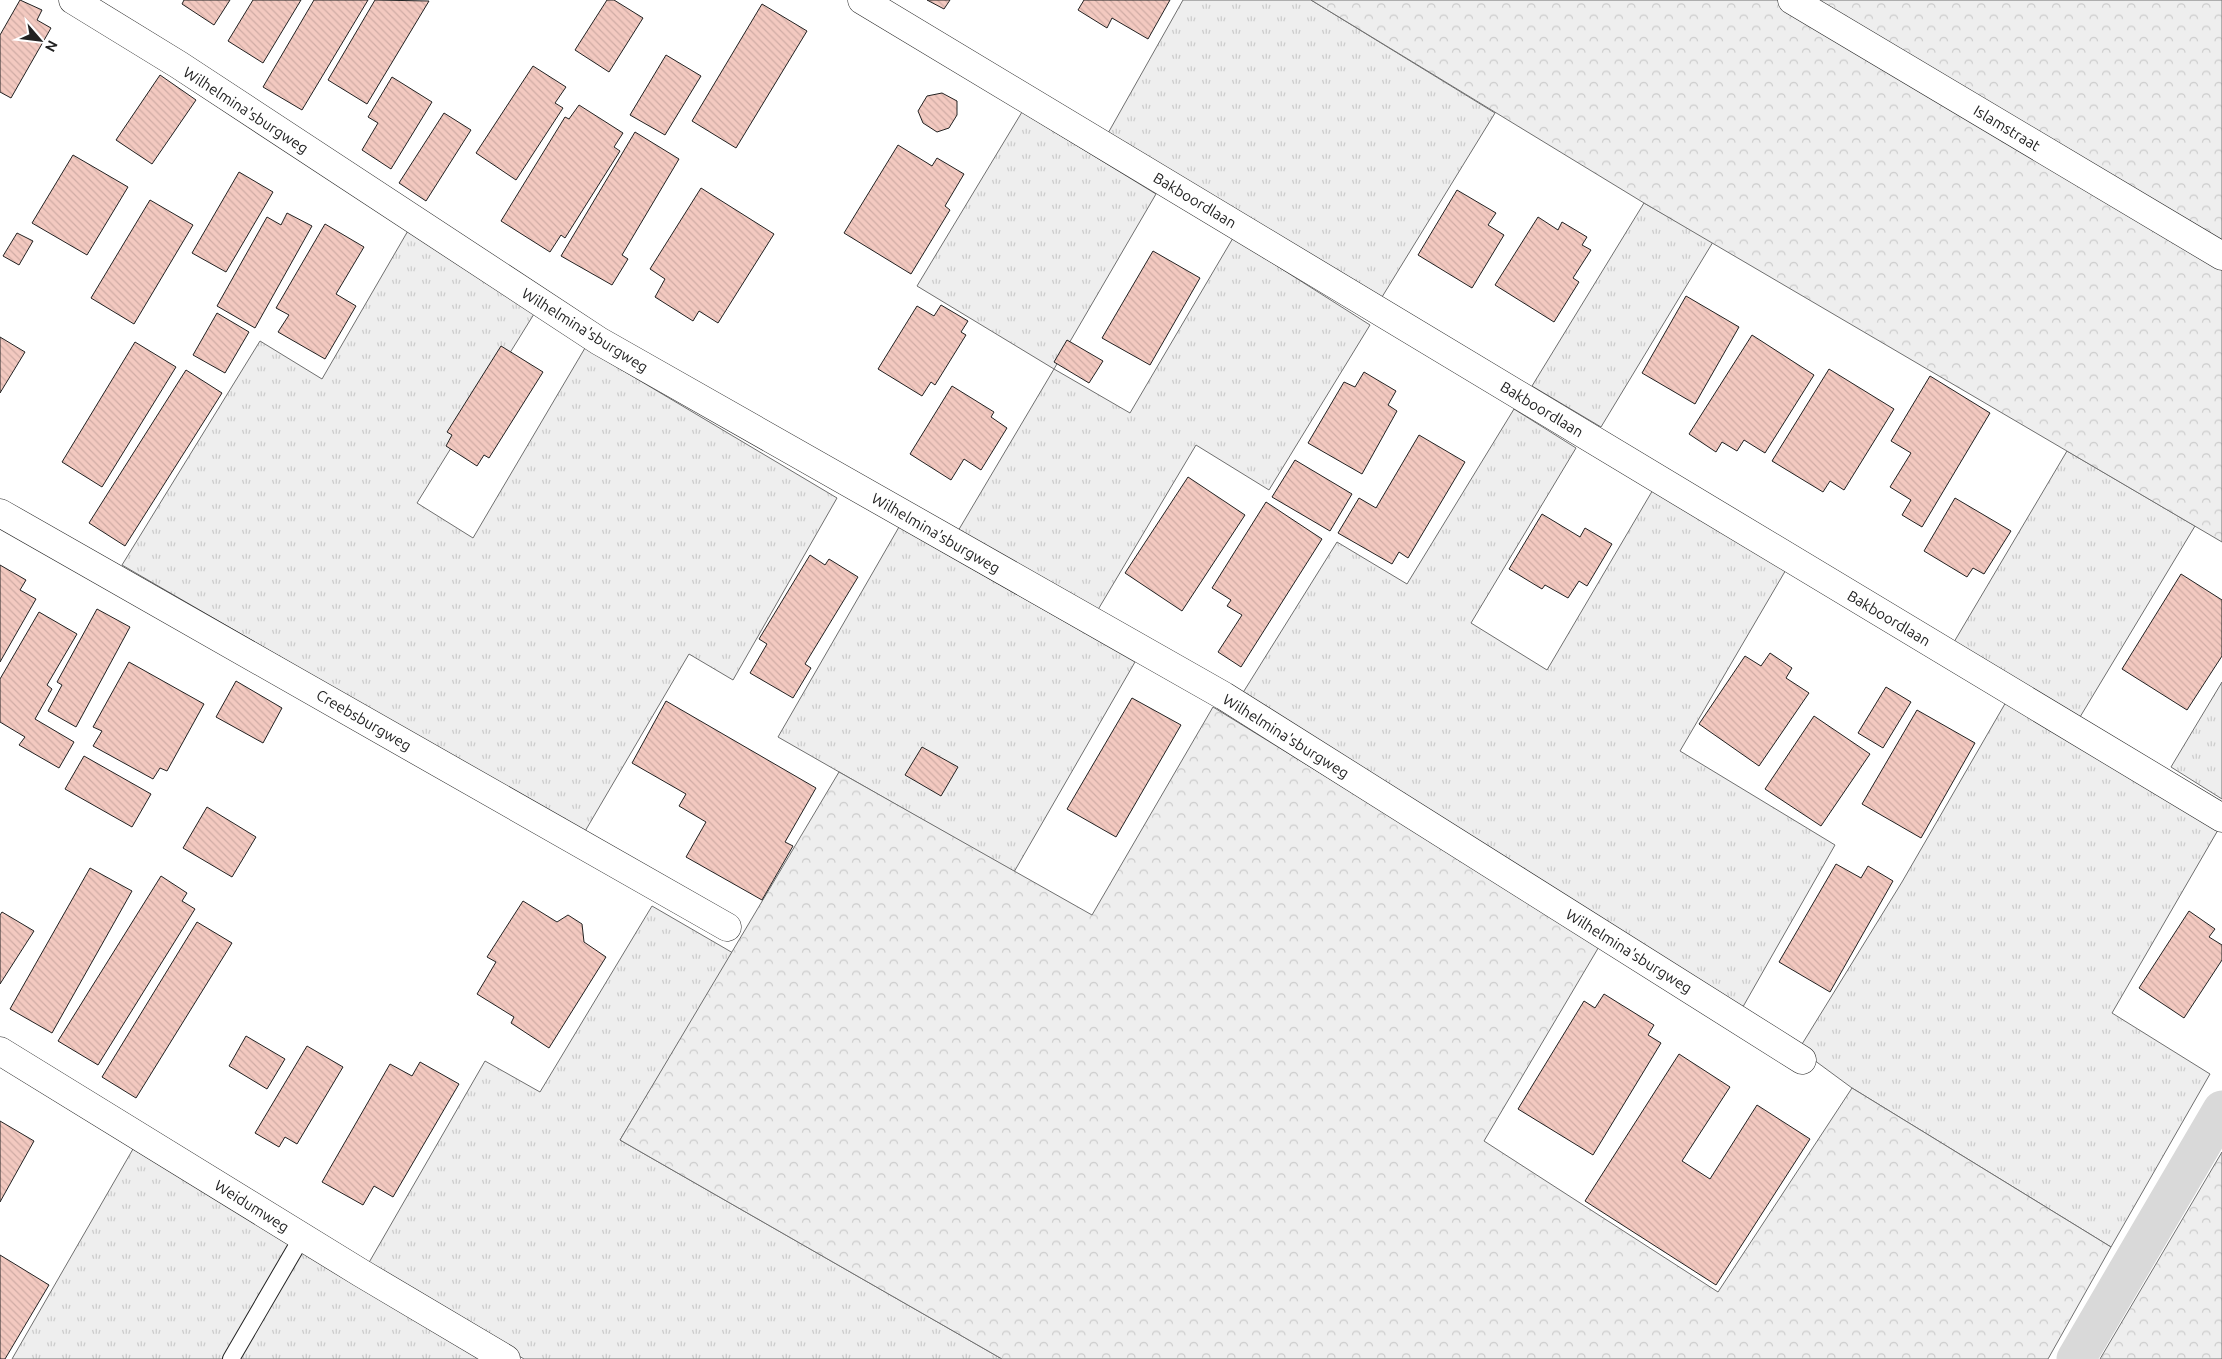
<svg xmlns="http://www.w3.org/2000/svg" width="2222" height="1359" font-family="Ubuntu,sans-serif">
	<style>
		.grass { fill: url(#grass-tufts); stroke: #6f6f6f }
		.forest { fill: url(#forest-crowns); stroke: #6f6f6f }
		.lines { fill: none; stroke-linecap: round; stroke-linejoin: round }
		.canal { stroke: #d9d9d9; stroke-width: 39 }
		.building { fill: url(#building-back-hatch); stroke: #222 }
		.service-casing { stroke: #222; stroke-width: 18 }
		.minor-casing { stroke: #222; stroke-width: 29 }
		.service { stroke: #fff; stroke-width: 16 }
		.minor { stroke: #fff; stroke-width: 28 }
		.labels { text-anchor: middle; dominant-baseline: central; stroke-width: 4; stroke-linejoin: round; paint-order: stroke }
		.street-label { font-size: 15px; fill: #222; stroke: #fff }
	</style>
	<defs>
		<pattern id="grass-tufts" width="24" height="20" patternUnits="userSpaceOnUse" patternTransform="scale(1.25)"><rect width="24" height="20" fill="#eee"/><path d="M3 7l-1-3M5 7V3M7 7l1-3M15 17l-1-3M17 17v-4M19 17l1-3" fill="none" stroke="#ccc"/></pattern>
		<pattern id="forest-crowns" width="20" height="18" patternUnits="userSpaceOnUse" patternTransform="scale(1.25)"><rect width="20" height="18" fill="#eee"/><path d="M2 6a3 3 0 1 1 6 0M12 15a3 3 0 1 1 6 0" fill="none" stroke="#ccc"/></pattern>
		<pattern id="building-back-hatch" width="6" height="6" patternUnits="userSpaceOnUse" patternTransform="scale(1.25)"><rect width="6" height="6" fill="#f3c9c0"/><path d="M-1 5l2 2M0 0l6 6M5-1l2 2" fill="none" stroke="#d0aca5"/></pattern>
	</defs>
	<rect width="100%" height="100%" fill="#fff"/>
	<g class="grass">
		<polygon points="1183,0 1311,0 1495,113 1382,297 1107,135"/>
		<polygon points="1022,112 1156,194 1054,369 1130,413 1233,238 1370,325 1269,490 1196,445 1096,613 958,531 1054,369 917,286"/>
		<polygon points="1644,203 1713,242 1601,427 1532,386"/>
		<polygon points="409,229 534,314 417,503 473,538 585,348 837,498 733,680 689,654 584,833 122,565 260,341 322,379"/>
		<polygon points="1514,409 1576,448 1471,623 1547,670 1654,488 1787,568 1680,751 1835,845 1740,1012 1239,699 1337,542 1407,584"/>
		<polygon points="2067,451 2195,526 2080,717 1954,642"/>
		<polygon points="899,527 1135,662 1014,872 778,737"/>
		<polygon points="2222,682 2222,799 2171,767"/>
		<polygon points="2006,702 2218,830 2112,1013 2210,1074 2111,1247 1852,1088 1799,1049 1902,882"/>
		<polygon points="652,906 733,953 620,1140 1002,1359 524,1359 367,1266 485,1061 540,1092"/>
		<polygon points="133,1149 490,1359 12,1359"/>
	</g>
	<g class="forest">
		<polygon points="1311,0 2222,0 2222,542 1644,203"/>
		<polygon points="1213,707 1600,945 1484,1141 1718,1292 1852,1088 2111,1247 2048,1359 1002,1359 620,1140 839,772 1092,915"/>
		<polygon points="2222,1152 2222,1359 2100,1359"/>
	</g>
	<g class="lines">
		<polyline class="canal" points="2076,1359 2222,1110"/>
	</g>
	<g class="building">
		<polygon points="20,0 42,10 37,20 51,28 11,98 0,92 0,35"/>
		<polygon points="184,0 230,0 214,25 182,4"/>
		<polygon points="253,0 301,0 263,63 228,41"/>
		<polygon points="314,0 368,0 302,110 263,87"/>
		<polygon points="375,0 429,1 367,104 328,80"/>
		<polygon points="607,0 614,0 643,18 609,72 575,50"/>
		<polygon points="927,0 950,0 944,9"/>
		<polygon points="1084,0 1170,0 1148,39 1112,18 1107,28 1078,10"/>
		<polygon points="762,4 807,31 736,148 692,121"/>
		<polygon points="666,55 701,76 665,135 630,115"/>
		<polygon points="533,66 566,87 555,103 563,108 516,180 476,153"/>
		<polygon points="160,75 196,100 152,164 116,140"/>
		<polygon points="392,77 432,102 391,169 362,150 378,123 368,117"/>
		<polygon points="942,93 957,101 957,115 949,128 937,132 923,123 918,111 927,96"/>
		<polygon points="579,105 623,133 614,147 620,151 565,238 561,235 550,252 501,221 565,117 569,119"/>
		<polygon points="444,113 471,130 426,201 399,183"/>
		<polygon points="635,132 679,159 622,255 628,259 612,285 561,256"/>
		<polygon points="898,145 932,166 937,158 964,174 945,206 950,210 911,274 844,233"/>
		<polygon points="73,155 128,187 87,255 32,223"/>
		<polygon points="239,172 273,192 226,272 192,253"/>
		<polygon points="701,188 774,234 718,323 699,311 693,321 655,297 665,279 650,269"/>
		<polygon points="1457,190 1496,213 1488,225 1504,235 1472,288 1418,255"/>
		<polygon points="150,200 193,225 134,324 91,298"/>
		<polygon points="287,213 312,226 255,328 217,306 267,217 281,225"/>
		<polygon points="1538,217 1558,230 1562,222 1587,237 1582,245 1591,250 1573,278 1579,282 1554,322 1495,285"/>
		<polygon points="325,224 364,247 336,294 356,306 325,359 278,332 289,315 276,308"/>
		<polygon points="17,233 33,241 19,265 3,256"/>
		<polygon points="1153,251 1200,278 1150,365 1102,338"/>
		<polygon points="1686,296 1739,327 1695,404 1642,373"/>
		<polygon points="941,305 968,321 961,332 966,335 935,385 931,382 922,396 878,369 917,306 934,316"/>
		<polygon points="217,313 249,332 225,373 193,355"/>
		<polygon points="1752,335 1814,375 1765,453 1744,440 1737,451 1722,442 1716,452 1689,434"/>
		<polygon points="0,337 25,352 0,393"/>
		<polygon points="1067,340 1103,361 1089,383 1054,362"/>
		<polygon points="135,342 176,367 102,487 62,462"/>
		<polygon points="501,346 543,372 489,458 484,455 477,466 446,446 452,435 447,432"/>
		<polygon points="1829,369 1894,409 1844,490 1830,481 1823,492 1772,461"/>
		<polygon points="186,370 222,393 125,546 89,523"/>
		<polygon points="1364,372 1396,391 1388,405 1397,411 1362,474 1308,443 1344,382 1355,387"/>
		<polygon points="1930,376 1990,413 1922,527 1902,515 1911,500 1890,487 1911,453 1891,441"/>
		<polygon points="952,386 994,412 991,417 1007,428 981,470 964,459 951,480 910,454"/>
		<polygon points="1419,435 1465,462 1408,558 1399,552 1392,564 1338,533 1359,498 1376,508"/>
		<polygon points="1295,460 1352,494 1330,531 1272,497"/>
		<polygon points="1188,477 1245,515 1182,611 1125,573"/>
		<polygon points="1955,498 2011,531 1984,574 1973,568 1967,577 1924,551"/>
		<polygon points="1266,502 1322,539 1241,667 1218,652 1242,615 1227,606 1231,600 1212,588"/>
		<polygon points="1542,514 1580,537 1585,528 1612,544 1587,586 1579,581 1568,598 1545,585 1542,589 1509,569"/>
		<polygon points="810,555 825,565 829,559 858,577 805,664 811,668 793,698 750,673 767,644 759,639"/>
		<polygon points="0,565 26,580 20,590 36,599 0,662"/>
		<polygon points="2181,574 2222,600 2222,656 2187,710 2122,669"/>
		<polygon points="97,609 130,627 76,727 48,711 62,685 57,682"/>
		<polygon points="39,612 77,634 47,685 52,689 35,719 74,742 59,768 19,745 25,737 0,722 0,679"/>
		<polygon points="1770,653 1792,668 1786,678 1809,693 1759,766 1699,724 1745,656 1761,666"/>
		<polygon points="129,662 204,704 167,771 160,768 153,779 93,746 102,731 93,727"/>
		<polygon points="236,681 282,708 263,743 216,717"/>
		<polygon points="1886,687 1911,702 1883,748 1858,733"/>
		<polygon points="1132,698 1181,725 1116,837 1067,809"/>
		<polygon points="666,701 816,788 785,842 793,846 762,900 686,857 706,822 679,806 686,794 632,763"/>
		<polygon points="1917,710 1975,743 1921,838 1862,804"/>
		<polygon points="1814,716 1870,754 1821,826 1765,789"/>
		<polygon points="922,747 958,767 941,796 905,775"/>
		<polygon points="84,756 151,794 132,827 65,789"/>
		<polygon points="207,807 256,837 232,877 183,848"/>
		<polygon points="1836,864 1861,878 1868,866 1893,881 1830,992 1779,962"/>
		<polygon points="90,868 132,891 52,1033 10,1009"/>
		<polygon points="161,876 187,893 182,901 195,909 98,1065 58,1041"/>
		<polygon points="523,901 557,922 568,915 582,924 584,942 606,957 549,1048 511,1023 514,1017 477,994 496,962 487,957"/>
		<polygon points="2189,911 2215,929 2209,937 2222,945 2222,960 2184,1018 2139,988"/>
		<polygon points="2,912 34,931 0,984 0,915"/>
		<polygon points="197,922 232,943 136,1098 102,1077"/>
		<polygon points="1604,994 1654,1025 1648,1035 1661,1043 1593,1155 1518,1109 1584,1001 1595,1008"/>
		<polygon points="246,1036 285,1059 267,1089 229,1066"/>
		<polygon points="307,1046 343,1067 297,1144 285,1137 279,1147 255,1133"/>
		<polygon points="1679,1054 1730,1087 1682,1161 1710,1179 1757,1105 1810,1139 1716,1285 1585,1201"/>
		<polygon points="420,1062 459,1084 393,1197 374,1186 363,1205 322,1182 390,1064 412,1076"/>
		<polygon points="0,1121 34,1141 0,1202"/>
		<polygon points="0,1255 49,1285 5,1359 0,1359"/>
	</g>
	<g class="lines">
		<defs>
			<polyline id="service" points="231,1359 302,1237"/>
			<g id="minor">
				<polyline points="73,0 179,65 599,341 1224,696 1802,1060"/>
				<polyline points="862,0 2222,818"/>
				<polyline points="1792,0 2222,256"/>
				<polyline points="0,513 727,927"/>
				<polyline points="0,1051 361,1273 506,1359"/>
			</g>
		</defs>
		<use href="#service" class="service-casing"/>
		<use href="#minor" class="minor-casing"/>
		<use href="#service" class="service"/>
		<use href="#minor" class="minor"/>
	</g>
	<g class="labels">
		<g class="street-label">
			<text transform="translate(246 110) rotate(33)">Wilhelmina'sburgweg</text>
			<text transform="translate(2007 128) rotate(31)">Islamstraat</text>
			<text transform="translate(1195 200) rotate(31)">Bakboordlaan</text>
			<text transform="translate(585 330) rotate(32)">Wilhelmina'sburgweg</text>
			<text transform="translate(1542 409) rotate(31)">Bakboordlaan</text>
			<text transform="translate(936 533) rotate(30)">Wilhelmina'sburgweg</text>
			<text transform="translate(1889 618) rotate(31)">Bakboordlaan</text>
			<text transform="translate(364 720) rotate(30)">Creebsburgweg</text>
			<text transform="translate(1286 736) rotate(32)">Wilhelmina'sburgweg</text>
			<text transform="translate(1629 951) rotate(32)">Wilhelmina'sburgweg</text>
			<text transform="translate(252 1206) rotate(32)">Weidumweg</text>
		</g>
	</g>
	<g transform="translate(40 40) rotate(118)" stroke="#ffffff" stroke-width="4" paint-order="stroke">
	<path d="M0-4L9 19L0 12L-9 19Z" fill="#222222"/>
	<text y="-8" font-size="14" font-weight="bold" text-anchor="middle" fill="#222222">N</text>
	</g>
</svg>
